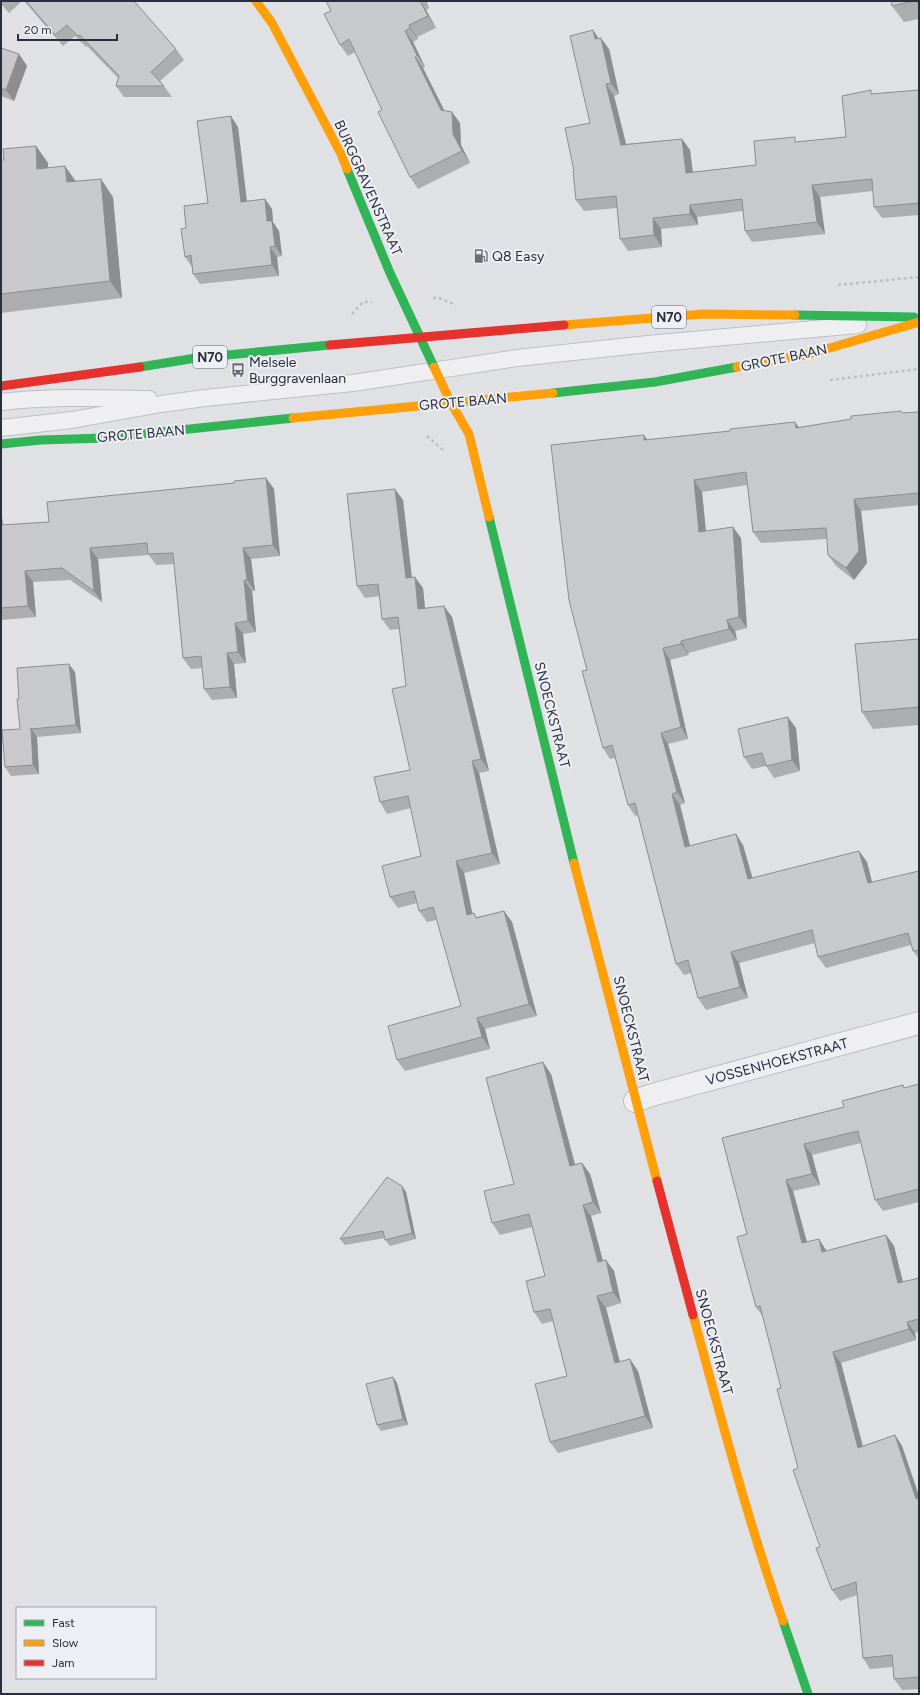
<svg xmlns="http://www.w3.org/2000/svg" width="920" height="1695" font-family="Figtree,sans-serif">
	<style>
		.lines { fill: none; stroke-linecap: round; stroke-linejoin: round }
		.lane-casing { stroke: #bebfc2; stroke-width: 18 }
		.street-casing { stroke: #bebfc2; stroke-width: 24 }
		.path { stroke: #bebfc4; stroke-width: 2.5; stroke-dasharray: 3 3; stroke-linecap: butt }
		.lane { stroke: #efeff1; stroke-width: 16 }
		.street { stroke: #efeff1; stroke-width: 22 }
		.fast { stroke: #30b455; stroke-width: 9 }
		.slow { stroke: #ff9f0a; stroke-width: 9 }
		.jam { stroke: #e5322d; stroke-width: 9 }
		.wall { fill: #acadaf }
		.shaded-wall { fill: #8c8d8f }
		.building { fill: #c8c9cc; stroke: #8c8d8f }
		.labels { text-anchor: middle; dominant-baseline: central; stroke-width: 4; stroke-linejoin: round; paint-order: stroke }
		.shield { fill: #edeff4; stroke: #646872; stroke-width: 1 }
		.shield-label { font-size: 13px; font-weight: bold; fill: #292e3b }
		.street-label { font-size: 14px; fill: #292e3b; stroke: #edeff4 }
		.poi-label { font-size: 14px; fill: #292e3b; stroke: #edeff4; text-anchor: start }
	</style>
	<rect width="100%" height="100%" fill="#e0e1e4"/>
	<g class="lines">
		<defs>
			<g id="lane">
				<path d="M1,402C51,396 99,398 149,399"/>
				<polyline points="1,428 72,420 161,404 205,398 353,383 517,358 648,344 858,325"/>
			</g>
			<polyline id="street" points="635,1101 652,1095 919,1023"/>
		</defs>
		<use href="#lane" class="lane-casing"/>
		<use href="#street" class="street-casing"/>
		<g class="path">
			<polyline points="838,285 919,277"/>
			<polyline points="433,298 439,298 456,305"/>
			<polyline points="352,314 363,302 372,302"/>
			<polyline points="830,380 919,369"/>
			<polyline points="427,436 443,450"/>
		</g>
		<use href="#lane" class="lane"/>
		<use href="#street" class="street"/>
		<g class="fast">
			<polyline points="347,169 390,273 434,367"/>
			<polyline points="795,315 914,317"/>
			<polyline points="140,367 196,358 330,345"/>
			<polyline points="553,393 655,382 737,367"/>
			<polyline points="1,444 41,440 104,438 293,418"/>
			<polyline points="489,517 574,863"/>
			<polyline points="783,1621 808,1694"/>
		</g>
		<g class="slow">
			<polyline points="256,1 272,23 341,154 347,169"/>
			<polyline points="564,325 704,314 795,315"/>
			<polyline points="434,367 451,403 469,434 489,517"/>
			<polyline points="737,367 809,354 919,322"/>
			<polyline points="293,418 553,393"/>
			<polyline points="574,863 657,1181"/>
			<path d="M693,1315C721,1418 748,1521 783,1621"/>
		</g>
		<g class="jam">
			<polyline points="330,345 564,325"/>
			<polyline points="1,386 140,367"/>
			<polyline points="657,1181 693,1315"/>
		</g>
	</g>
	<g class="wall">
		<polygon points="1,1 22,1 9,13 1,4"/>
		<polygon points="24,1 134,1 176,49 184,60 160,81 164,86 172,97 124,97 116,86 118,78 87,46 86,47 75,36 63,46"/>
		<polygon points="326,1 426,1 429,8 426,10 436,28 417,37 418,39 413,42 425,67 423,68 444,110 460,123 461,145 470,163 418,189 410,177 382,110 355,52 348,56 340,45 331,11"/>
		<polygon points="891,1 919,1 919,19 904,22 892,6"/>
		<polygon points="593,30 598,38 609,49 619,94 614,96 626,144 682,139 690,150 693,172 756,165 798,142 846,137 874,94 919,90 919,215 882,218 874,207 873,191 820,197 825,234 752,242 745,231 743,211 697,217 698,225 661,229 662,247 628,251 620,239 617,208 584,211 576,200 574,171 590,123"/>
		<polygon points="1,48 19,54 27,66 14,101 1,96"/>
		<polygon points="238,127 247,201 265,199 272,209 273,222 279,231 282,256 277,257 279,276 200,284 193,274 192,267 185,257 186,228 208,203"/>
		<polygon points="36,146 48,163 48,168 76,181 113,197 122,298 1,313 1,160 4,160"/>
		<polygon points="919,412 919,505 861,511 867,563 854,580 836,566 828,555 827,539 761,543 753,532 747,485 702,492 706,531 741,538 747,628 735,631 737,640 688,653 689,655 670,660 688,739 668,744 685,803 680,805 690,846 743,845 752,878 859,851 867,862 872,882 919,871 919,959 913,951 911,945 826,968 818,957 815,943 739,963 748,998 706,1010 698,998 691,973 684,975 676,964 638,815 635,816 628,805 615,758 610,759 603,748 587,670 647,440 798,427"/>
		<polygon points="266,478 274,489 280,556 251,559 255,591 252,591 256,632 243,634 246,663 234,664 237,698 212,700 204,689 202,668 191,669 183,658 174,564 156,565 149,555 98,559 102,602 70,580 33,582 36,617 1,620 1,516 2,517 3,525 49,522 234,483"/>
		<polygon points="403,500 412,577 423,588 425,608 452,617 489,771 479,773 500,864 464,873 472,914 477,917 504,911 512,922 537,1016 485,1029 490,1049 405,1071 397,1060 461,1006 437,920 427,922 419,911 417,903 398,908 390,897 421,856 411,808 387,814 380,802 410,770 406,686 399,629 390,630 382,619 380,596 365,598 357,586"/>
		<polygon points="919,639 919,725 873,729 862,712"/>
		<polygon points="75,672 81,733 37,737 39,774 11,776 5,767 20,729 19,699"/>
		<polygon points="796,728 800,771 774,778 766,766 752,769 744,757"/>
		<polygon points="551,1074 575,1164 582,1163 590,1174 601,1213 591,1216 603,1261 614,1271 621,1303 606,1308 620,1362 638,1371 653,1428 558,1453 550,1442 567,1376 553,1321 542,1324 534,1312 545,1276 532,1227 500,1235 492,1223 514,1184"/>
		<polygon points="919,1084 919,1202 883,1211 875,1200 861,1143 812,1155 820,1185 793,1191 807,1242 826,1250 826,1251 886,1235 894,1246 902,1282 919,1278 919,1332 915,1333 916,1340 841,1363 863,1446 895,1435 902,1446 919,1496 919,1689 902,1690 894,1679 893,1667 870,1669 863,1658 857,1595 840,1601 832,1590 820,1547 798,1468 781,1388 763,1317 756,1307 747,1234 722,1138 844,1107 905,1088"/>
		<polygon points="402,1186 406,1192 416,1239 390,1246 385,1240 385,1238 345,1245 340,1239"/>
		<polygon points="393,1377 397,1383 408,1425 381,1431 377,1425"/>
	</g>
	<g class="shaded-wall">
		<polygon points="420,1 426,10 436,28 428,16"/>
		<polygon points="425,1 426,1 429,8"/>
		<polygon points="409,25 417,37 418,39 410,28"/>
		<polygon points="593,30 601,42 595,39"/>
		<polygon points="405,31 413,42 425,67 417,55"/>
		<polygon points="601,38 609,49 619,94 611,83"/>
		<polygon points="19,54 27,66 14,101 6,90"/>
		<polygon points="415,57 423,68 450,122 441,110"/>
		<polygon points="606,84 614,96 629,156 621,145"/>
		<polygon points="452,112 460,123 461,145 470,163 462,151 453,134"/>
		<polygon points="231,116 238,127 248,212 241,202"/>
		<polygon points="682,139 690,150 694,184 686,173"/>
		<polygon points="36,146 48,163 49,186 37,169"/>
		<polygon points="65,166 77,183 67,182"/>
		<polygon points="101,179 113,197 122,298 110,281"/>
		<polygon points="812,185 820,197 825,234 817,222"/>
		<polygon points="265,199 272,209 273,222 279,231 282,256 275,246 267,221"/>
		<polygon points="690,205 697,217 698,225 690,214"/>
		<polygon points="653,218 661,229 662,247 654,235"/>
		<polygon points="270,247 277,257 279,276 272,265"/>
		<polygon points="795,422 803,433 796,428"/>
		<polygon points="644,435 652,447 644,440"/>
		<polygon points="266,478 274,489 280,556 273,545"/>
		<polygon points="694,480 702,492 707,543 699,532"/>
		<polygon points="395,489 403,500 413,589 406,578"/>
		<polygon points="854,499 861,511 867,563 854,580 846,568"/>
		<polygon points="1,516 2,517 4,537 1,533"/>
		<polygon points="733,527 741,538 747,628 739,617"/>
		<polygon points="90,548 98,559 102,602 94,591"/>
		<polygon points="243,548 251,559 255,591 247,580"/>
		<polygon points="25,571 33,582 36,617 28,606"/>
		<polygon points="415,577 423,588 426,620 418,609"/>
		<polygon points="244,580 252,591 256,632 248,621"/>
		<polygon points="444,606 452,617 489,771 481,759"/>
		<polygon points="727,620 735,631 737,640 729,629"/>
		<polygon points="235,623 243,634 246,663 238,652"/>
		<polygon points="681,641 688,653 689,655 681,644"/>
		<polygon points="663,648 670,660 688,739 681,727"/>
		<polygon points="227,653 234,664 237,698 230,687"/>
		<polygon points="69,664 75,672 81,733 76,725"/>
		<polygon points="788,717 796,728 800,771 792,760"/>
		<polygon points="31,728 37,737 39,774 33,765"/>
		<polygon points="661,733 668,744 685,803 677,792"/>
		<polygon points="472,761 479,773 500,864 492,853"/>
		<polygon points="672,794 680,805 693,858 685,847"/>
		<polygon points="736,834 743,845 756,890 748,879"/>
		<polygon points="859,851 867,862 875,894 868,883"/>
		<polygon points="456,861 464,873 475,926 467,915"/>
		<polygon points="504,911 512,922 537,1016 529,1004"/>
		<polygon points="731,952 739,963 748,998 740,987"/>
		<polygon points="477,1018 485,1029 490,1049 482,1037"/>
		<polygon points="543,1062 551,1074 578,1177 570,1166"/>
		<polygon points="804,1144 812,1155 820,1185 812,1174"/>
		<polygon points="582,1163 590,1174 601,1213 593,1202"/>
		<polygon points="786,1180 793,1191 810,1254 802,1243"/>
		<polygon points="402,1186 406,1192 416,1239 412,1233"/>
		<polygon points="583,1205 591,1216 606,1273 598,1262"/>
		<polygon points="886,1235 894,1246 906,1294 898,1283"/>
		<polygon points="819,1239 826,1250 829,1263 822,1252"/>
		<polygon points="606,1260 614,1271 621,1303 613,1292"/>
		<polygon points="597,1296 606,1308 623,1375 615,1363"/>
		<polygon points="907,1322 915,1333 916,1340 909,1329"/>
		<polygon points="833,1352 841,1363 866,1459 858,1448"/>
		<polygon points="630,1359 638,1371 653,1428 645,1416"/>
		<polygon points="393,1377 397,1383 408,1425 403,1419"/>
		<polygon points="895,1435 902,1446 919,1496 919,1503 916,1499"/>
	</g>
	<g class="building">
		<polygon points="26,1 134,1 176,49 151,72 164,86 116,86 119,76 80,35 78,36 67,25 55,35"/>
		<polygon points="326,1 420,1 428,16 409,25 410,28 405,31 417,55 415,57 441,110 452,112 453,134 462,151 410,177 378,112 382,110 349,39 340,45 324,14 331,11"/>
		<polygon points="891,1 913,1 892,6"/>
		<polygon points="593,30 595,39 601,38 611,83 606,84 621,145 682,139 686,173 756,165 754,141 795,137 795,142 846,137 842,96 871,90 871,94 919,90 919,203 874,207 872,179 812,185 817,222 745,231 742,199 690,205 690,214 653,218 654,235 620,239 616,196 576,200 573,171 574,171 565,128 590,123 570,36"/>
		<polygon points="1,48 19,54 6,90 1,88"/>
		<polygon points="231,116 241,202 265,199 267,221 272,221 275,246 270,247 272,265 193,274 191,255 185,257 181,229 186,228 184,206 208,203 197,121"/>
		<polygon points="36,146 37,169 65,166 67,182 101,179 110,281 1,294 1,160 4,160 3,149"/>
		<polygon points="901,411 902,413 919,412 919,493 854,499 859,551 846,568 828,555 826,528 753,532 746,472 694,480 699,532 733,527 739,617 727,620 729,629 681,641 681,644 663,648 681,727 661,733 677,792 672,794 685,847 736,834 748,879 859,851 868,883 919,871 919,950 913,951 908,933 818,957 812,930 731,952 740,987 698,998 688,960 676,964 635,803 628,805 612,745 603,748 582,671 587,670 569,600 551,445 644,435 644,440 730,431 730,429 795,422 796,428 851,419 851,416"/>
		<polygon points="266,478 273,545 243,548 247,580 244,580 248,621 235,623 238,652 227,653 230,687 204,689 201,656 183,658 173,553 148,554 147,543 90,548 94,591 62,568 25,571 28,606 1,608 1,525 49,522 47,502 234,483 234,481"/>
		<polygon points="395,489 406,578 415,577 418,609 444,606 481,759 472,761 492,853 456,861 467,915 474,913 476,918 504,911 529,1004 477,1018 482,1037 397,1060 388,1026 461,1006 433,907 419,911 414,891 390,897 382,866 421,856 408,796 380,802 374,777 410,770 392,689 406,686 398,617 382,619 378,584 357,586 347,494"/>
		<polygon points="919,639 919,707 862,712 855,644"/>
		<polygon points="69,664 76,725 30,729 31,728 33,765 5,767 2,730 20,729 17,699 19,699 17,668"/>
		<polygon points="788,717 792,760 766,766 762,753 744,757 738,729"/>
		<polygon points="543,1062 570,1166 582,1163 593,1202 583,1205 598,1262 606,1260 613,1292 597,1296 615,1363 630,1359 645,1416 550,1442 535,1384 567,1376 550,1309 534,1312 526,1281 545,1276 529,1214 492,1223 484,1191 514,1184 486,1078"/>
		<polygon points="919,1084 919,1189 875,1200 858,1131 804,1144 812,1174 786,1180 802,1243 819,1239 822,1252 886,1235 898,1283 919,1278 919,1319 907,1322 909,1329 833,1352 858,1448 895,1435 916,1499 919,1498 919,1677 894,1679 892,1655 863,1658 856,1582 832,1590 816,1548 820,1547 793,1470 798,1468 777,1389 781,1388 760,1306 756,1307 737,1237 747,1234 722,1138 844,1107 842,1101 903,1085 904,1088"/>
		<polygon points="387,1177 402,1186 412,1233 385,1240 383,1231 340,1239"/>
		<polygon points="393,1377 403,1419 377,1425 366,1384"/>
	</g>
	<defs>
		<symbol id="fuel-bare" viewBox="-9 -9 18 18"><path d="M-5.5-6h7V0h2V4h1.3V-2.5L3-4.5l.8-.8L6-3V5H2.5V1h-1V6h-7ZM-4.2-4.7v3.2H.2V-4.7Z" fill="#696d76" stroke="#edeff4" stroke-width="2.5" paint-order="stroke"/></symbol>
		<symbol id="bus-bare" viewBox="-9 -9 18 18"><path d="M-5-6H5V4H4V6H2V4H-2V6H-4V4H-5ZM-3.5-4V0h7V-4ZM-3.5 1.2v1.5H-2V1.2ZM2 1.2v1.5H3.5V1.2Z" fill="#696d76" stroke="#edeff4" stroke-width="2.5" paint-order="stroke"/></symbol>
	</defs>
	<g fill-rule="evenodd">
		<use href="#fuel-bare" x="471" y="246" width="20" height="20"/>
		<use href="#bus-bare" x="228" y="360" width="20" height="20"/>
	</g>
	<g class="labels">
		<g class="shield">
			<rect x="652" y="306" width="34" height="22" rx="3"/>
			<rect x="193" y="346" width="34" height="22" rx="3"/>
		</g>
		<g class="shield-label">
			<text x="669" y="317">N70</text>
			<text x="210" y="357">N70</text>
		</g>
		<g class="street-label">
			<text transform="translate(368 188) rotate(66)">BURGGRAVENSTRAAT</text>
			<text transform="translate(784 358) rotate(-12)">GROTE BAAN</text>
			<text transform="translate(463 402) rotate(-5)">GROTE BAAN</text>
			<text transform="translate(141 434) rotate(-5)">GROTE BAAN</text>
			<text transform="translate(552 715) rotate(76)">SNOECKSTRAAT</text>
			<text transform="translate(631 1029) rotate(76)">SNOECKSTRAAT</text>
			<text transform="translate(777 1062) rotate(-15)">VOSSENHOEKSTRAAT</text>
			<text transform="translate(714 1342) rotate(75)">SNOECKSTRAAT</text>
		</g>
		<g class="poi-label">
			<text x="492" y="256">Q8 Easy</text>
			<text x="249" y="362">Melsele<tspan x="249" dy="16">Burggravenlaan</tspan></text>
		</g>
	</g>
	<rect width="920" height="1695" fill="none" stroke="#292e3b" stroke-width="4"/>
	<rect x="16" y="1607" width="140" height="72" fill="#edeff4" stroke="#9fa2aa"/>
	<rect x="24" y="1620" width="20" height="6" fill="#30b455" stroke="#9fa2aa"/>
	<text x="52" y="1627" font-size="12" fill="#292e3b">Fast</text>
	<rect x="24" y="1640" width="20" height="6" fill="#ff9f0a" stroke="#9fa2aa"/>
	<text x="52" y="1647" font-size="12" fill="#292e3b">Slow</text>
	<rect x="24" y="1660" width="20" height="6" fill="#e5322d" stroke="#9fa2aa"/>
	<text x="52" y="1667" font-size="12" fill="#292e3b">Jam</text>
	<path d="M18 34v6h99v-6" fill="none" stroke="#292e3b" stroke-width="2"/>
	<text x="24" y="34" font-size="12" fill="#292e3b" stroke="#edeff4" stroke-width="3" paint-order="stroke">20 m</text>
</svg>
